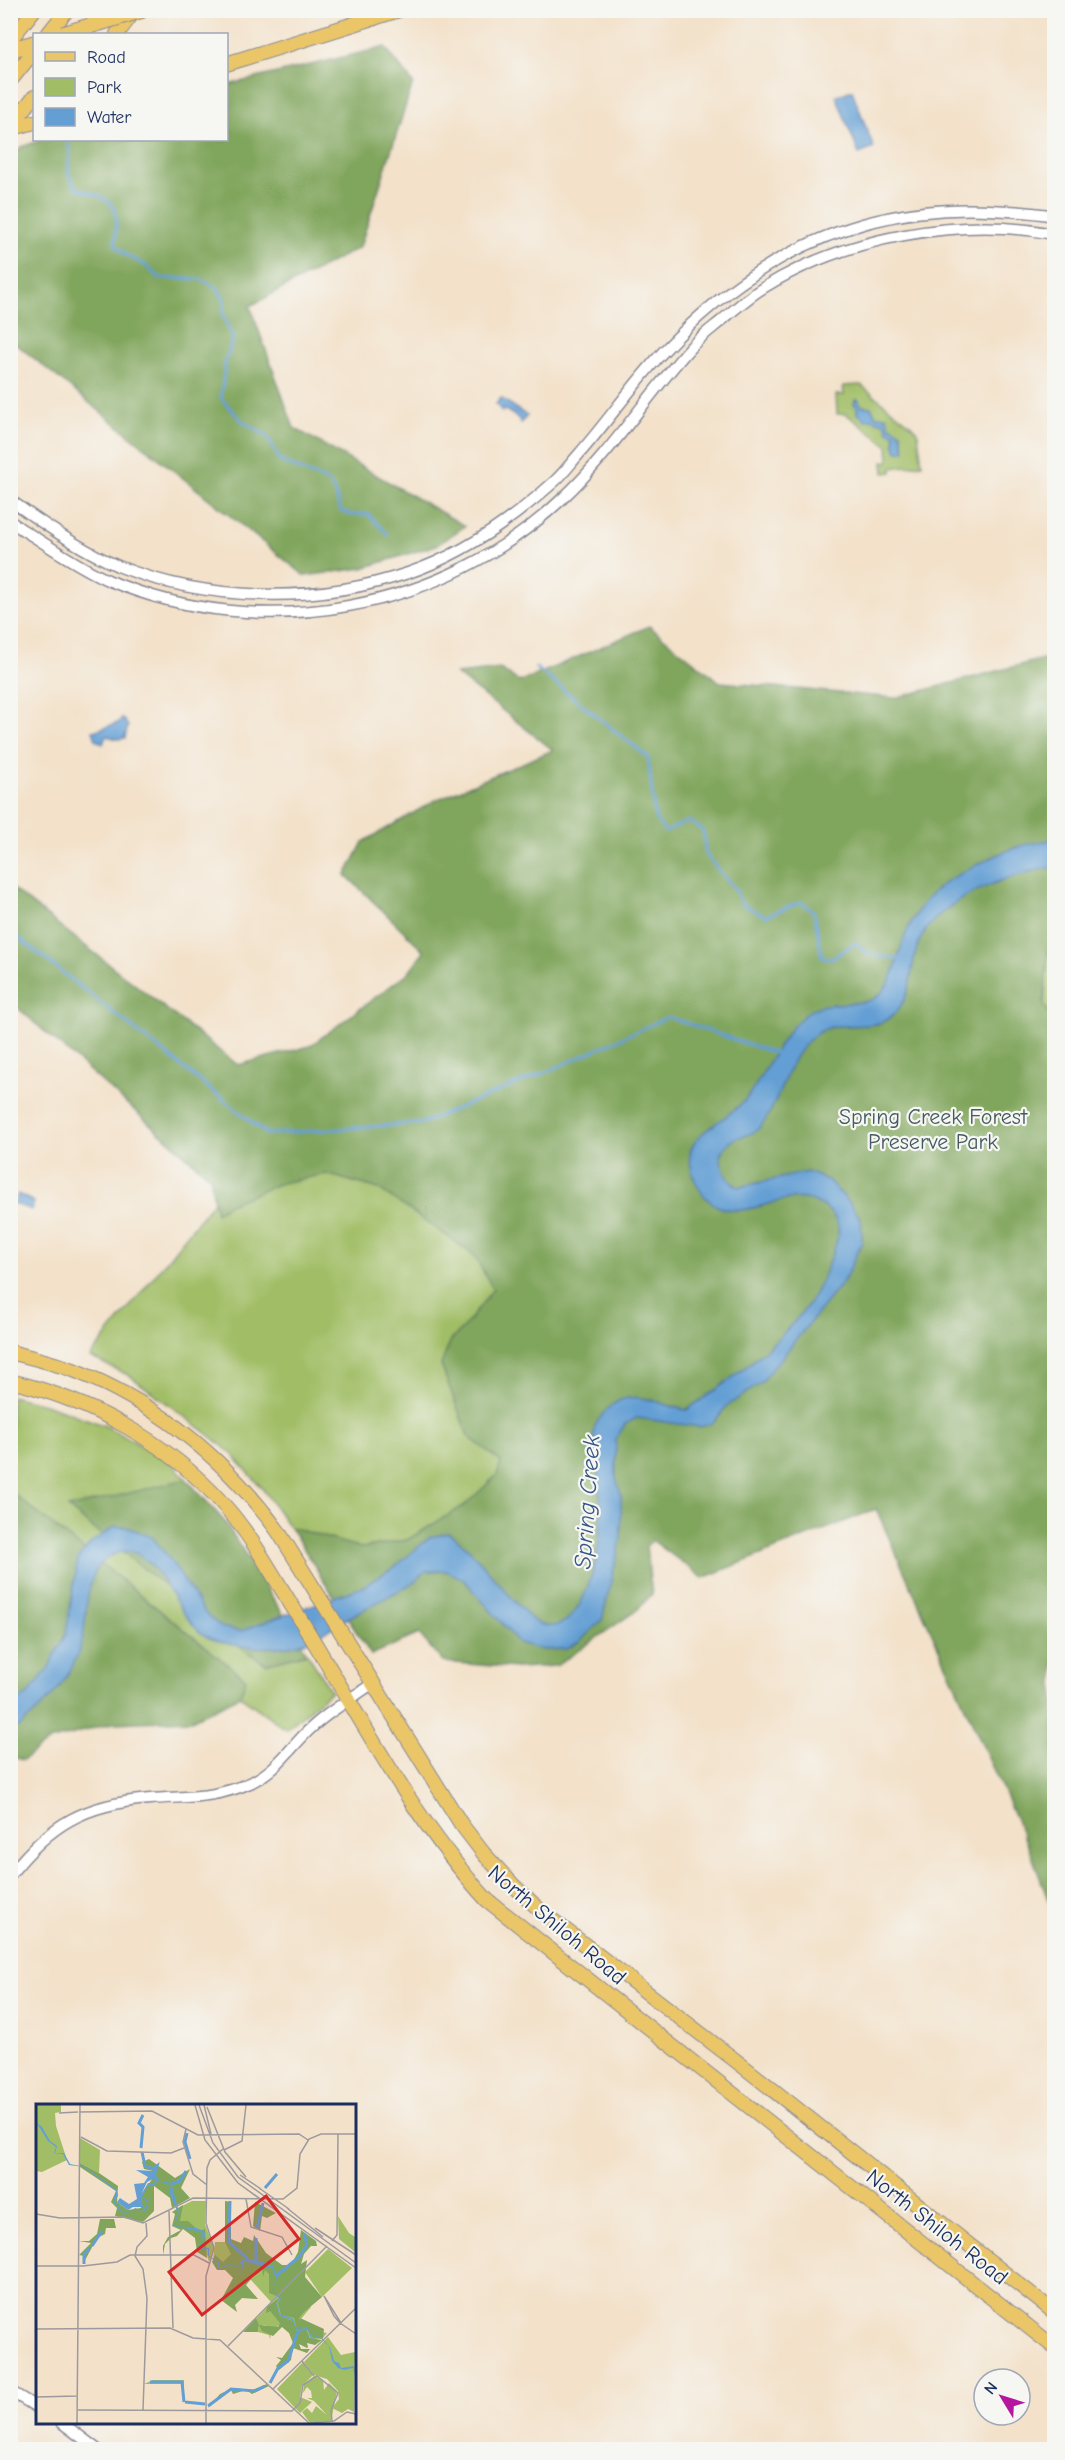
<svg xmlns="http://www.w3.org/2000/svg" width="1065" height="2460" font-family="'Comic Neue',sans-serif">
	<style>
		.green { fill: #a1be66; stroke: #5e7662; stroke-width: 1.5 }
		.forest { fill: #80a55b; stroke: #4e6a5c; stroke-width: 1.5 }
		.water { fill: #649fd4; stroke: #406799; stroke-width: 1.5 }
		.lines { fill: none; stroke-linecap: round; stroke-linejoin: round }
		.stream { stroke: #649fd4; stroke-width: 3 }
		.minor-casing { stroke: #878894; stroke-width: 13 }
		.major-casing { stroke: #878894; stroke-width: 16 }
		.highway-casing { stroke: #878894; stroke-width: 17 }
		.minor { stroke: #fff; stroke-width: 10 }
		.major { stroke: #ebc669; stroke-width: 14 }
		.highway { stroke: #ebc669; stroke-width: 15 }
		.highway-bridge-casing { stroke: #878894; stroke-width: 17; stroke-linecap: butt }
		.highway-bridge { stroke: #ebc669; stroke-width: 15 }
		.labels { text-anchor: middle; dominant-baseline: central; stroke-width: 4.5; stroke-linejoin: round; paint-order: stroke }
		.park-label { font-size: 22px; fill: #435a60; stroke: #f6f6f2 }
		.street-label { font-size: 22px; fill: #1b2f5e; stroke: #f6f6f2 }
		.water-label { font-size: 24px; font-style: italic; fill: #355687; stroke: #f6f6f2 }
		.inset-river { fill: none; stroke: #649fd4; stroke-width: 3 }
		.inset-road { fill: none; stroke: #9d9a9e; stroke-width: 1.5 }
		.view { fill: #d62828; fill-opacity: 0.15; stroke: #d62828; stroke-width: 3 }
		.inset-edge { fill: none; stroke: #1b2f5e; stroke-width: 3 }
	</style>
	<rect width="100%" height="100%" fill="#f6f6f2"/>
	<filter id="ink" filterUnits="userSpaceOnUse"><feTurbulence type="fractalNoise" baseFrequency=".0167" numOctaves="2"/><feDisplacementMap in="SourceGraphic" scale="12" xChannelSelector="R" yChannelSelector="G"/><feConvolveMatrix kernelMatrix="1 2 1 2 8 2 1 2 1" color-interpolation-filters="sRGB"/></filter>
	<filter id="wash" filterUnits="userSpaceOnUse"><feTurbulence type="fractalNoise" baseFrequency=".008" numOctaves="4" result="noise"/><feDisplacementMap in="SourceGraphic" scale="24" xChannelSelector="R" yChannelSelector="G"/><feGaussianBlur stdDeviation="1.35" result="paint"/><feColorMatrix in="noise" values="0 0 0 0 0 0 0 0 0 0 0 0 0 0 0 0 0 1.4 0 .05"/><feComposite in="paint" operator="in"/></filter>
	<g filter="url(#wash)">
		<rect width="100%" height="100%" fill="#f3e1c9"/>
		<g class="green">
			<polygon points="861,385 915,428 918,434 922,464 892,468 892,472 884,473 883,462 889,461 888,446 846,414 837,414 836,395 844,395 843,386"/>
			<polygon points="1054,860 1054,1324 787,1348 375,1595 292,1531 262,1488 232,1454 208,1434 130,1376 90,1357 267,1134"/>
			<polygon points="11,1396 45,1404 106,1426 171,1462 225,1522 331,1691 286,1729 240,1696 11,1714"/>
		</g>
		<g class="forest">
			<polygon points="385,47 413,83 360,247 250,306 294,428 465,526 437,545 363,568 305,576 11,340 11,159 21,147 42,140 226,140 227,85"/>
			<polygon points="649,626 720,682 895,698 1054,656 1054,934 1048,951 1044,1005 1054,1021 1054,1916 1031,1853 876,1509 703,1578 653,1541 646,1546 652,1594 637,1610 556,1666 517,1668 443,1662 419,1634 371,1655 290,1527 361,1548 407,1540 465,1505 497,1475 501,1462 468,1436 441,1365 451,1340 466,1325 493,1289 474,1255 379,1189 326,1174 281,1183 229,1204 216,1213 210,1177 11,1002 10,887 238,1065 310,1046 408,973 424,951 346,875 363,842 436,800 553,750 456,674 500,669 520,682"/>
			<polygon points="186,1479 225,1522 307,1653 266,1664 250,1654 68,1508"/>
			<polygon points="11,1492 246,1679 240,1696 191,1720 112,1723 49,1741 23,1760 11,1757"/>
		</g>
		<g class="water">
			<polygon points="852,90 874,148 859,154 836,96"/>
			<polygon points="501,398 527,416 521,423 518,418 504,409 502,412 496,404"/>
			<polygon points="855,399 858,399 862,406 871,407 876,416 886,416 890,426 901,432 905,451 897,451 894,442 895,434 888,431 885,423 871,419 865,420 862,416 857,414 857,407 854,404"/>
			<polygon points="122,718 128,726 125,738 118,739 106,736 103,744 96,740 93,731 118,723"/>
			<path d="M1054,839V867C1010,874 935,899 918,945C908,972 915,995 892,1016C872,1034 839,1018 818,1033C788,1053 785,1089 767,1117C753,1142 741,1131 728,1144C725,1147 722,1151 720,1155C722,1169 726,1180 739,1187L807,1172L828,1180L848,1201L861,1219L862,1242L845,1279L799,1336L761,1383L726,1407L713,1423L700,1427L637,1418L625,1424L616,1439V1478L621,1495V1539L602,1620L579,1642L567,1649L543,1650L519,1643L464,1580L447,1571H426L416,1581C391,1595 366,1608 341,1622C329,1629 317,1638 305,1642C281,1651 235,1648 211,1639C171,1623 155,1521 105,1560C82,1578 89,1616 82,1641C72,1679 48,1703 19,1727L11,1728L10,1703L27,1696L48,1669L66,1633L78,1558L92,1542L114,1527H127L152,1537L170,1559L205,1613L221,1627L240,1631L362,1587L396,1566L430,1537L448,1533C473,1547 499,1586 521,1608C527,1614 533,1623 542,1625C588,1638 603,1537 601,1508C600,1488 597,1468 595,1449C595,1443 593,1436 594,1430C595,1423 606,1409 612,1405C633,1387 663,1406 686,1410C730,1381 783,1342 812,1299C820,1287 825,1272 830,1259C841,1235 845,1217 817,1203C786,1187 752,1220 719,1207C700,1199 690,1175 690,1155C691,1132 732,1117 746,1099C768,1071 780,1031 811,1010C830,998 865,1010 880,994C898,976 897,951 908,929C915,913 929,894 943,884C955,875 1003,851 1017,847C1029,843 1042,842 1054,839Z"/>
			<polygon points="18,1194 34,1202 32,1210 14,1204"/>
		</g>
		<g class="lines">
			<g class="stream">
				<path d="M67,141L70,151L68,172L76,188C115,200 119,203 115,244L126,255L145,265L160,278L200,279L218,288L224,300L223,315L233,338L225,363L221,398L242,421L267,436L280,461L327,481L333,488L341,511L352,515L368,514L388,535"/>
				<polyline points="536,668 648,757 655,818 665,832 688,821 703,830 706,855 735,889 742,904 765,916 801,902 814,912 822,957 833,958 855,943 870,955 900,959"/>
				<polyline points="10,931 267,1134 422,1123 553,1069 668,1017 777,1054"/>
			</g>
		</g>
	</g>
	<g filter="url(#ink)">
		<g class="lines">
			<defs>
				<g id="minor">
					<path d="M10,500C43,524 81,550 118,566C208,602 317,604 408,573C462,555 513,519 555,481C564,473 571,463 579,454C608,421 633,384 663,352C751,258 859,204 989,210C1011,211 1033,212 1054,216"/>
					<path d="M10,521L23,530C51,547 80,568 110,581C262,644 444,612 563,498C611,453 646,397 690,348C699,338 710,330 721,321C734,310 748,297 763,288C845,237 960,216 1054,234"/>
					<path d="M10,1875C50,1824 85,1804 150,1799C189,1796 215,1799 252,1782C274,1771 287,1753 303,1736C323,1715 349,1700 372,1684"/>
					<polyline points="10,2391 38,2408"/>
					<polyline points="61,2422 98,2450"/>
				</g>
				<g id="major">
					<polyline points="89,28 102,10"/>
					<polyline points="48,34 67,10"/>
					<polyline points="117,34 135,10"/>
					<polyline points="10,40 34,10"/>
					<polyline points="226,64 399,10"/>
					<polyline points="10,81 34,51"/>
					<polyline points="10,127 34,97"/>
					<polyline points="10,129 34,122"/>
					<path d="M10,1352C33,1358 55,1363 76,1371C158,1404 226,1460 278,1531L461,1824L484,1854L512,1884L542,1912L744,2067L1054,2312"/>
					<path d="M10,1381C90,1400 168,1442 223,1504C252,1536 272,1574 294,1609C355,1707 409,1815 487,1900L1054,2347"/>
				</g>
				<g id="highway">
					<polyline points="373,18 390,10"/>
					<polyline points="10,50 34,43"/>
				</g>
			</defs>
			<use href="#minor" class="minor-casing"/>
			<use href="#major" class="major-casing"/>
			<use href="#highway" class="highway-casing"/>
			<use href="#minor" class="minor"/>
			<use href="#major" class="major"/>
			<use href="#highway" class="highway"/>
			<defs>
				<polyline id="highway-bridge" points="63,34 143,10"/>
			</defs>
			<use href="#highway-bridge" class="highway-bridge-casing"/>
			<use href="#highway-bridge" class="highway-bridge"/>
		</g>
	</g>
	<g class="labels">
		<g class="park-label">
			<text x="933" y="1117">Spring Creek Forest<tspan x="933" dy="25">Preserve Park</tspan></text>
		</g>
		<g class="street-label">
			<text transform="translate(557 1925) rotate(40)">North Shiloh Road</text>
			<text transform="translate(937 2227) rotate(38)">North Shiloh Road</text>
		</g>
		<g class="water-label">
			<text transform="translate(587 1502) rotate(-86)">Spring Creek</text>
		</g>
	</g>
	<g transform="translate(36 2104)">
		<rect width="320" height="320" fill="#f3e1c9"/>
		<path d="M0,1H25V8L19,9L20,22L31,56L6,68L0,67ZM44,34L64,46L63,69L44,59ZM156,97H170L169,120L178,144L173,158L167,137L138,119L142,104ZM302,112L313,129L319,133V148L303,135ZM179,138H193L231,163L241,192L235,198L215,176L203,174L201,166L177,156ZM292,145L316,164L286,193L269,168ZM259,175L265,181V193L275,203L264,216L278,227L291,229L286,235H276L266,226L252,228L245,219L240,224L227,221L228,227L235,230L234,235L233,231L222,228L223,221L217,218ZM292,233L305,251L319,248L318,308L312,305L306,309L296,304L303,295L302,287L291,275L278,271L268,258ZM267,258L277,271L266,282L264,293L276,298L264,309L241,285ZM278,272L287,276L288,286L293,279L301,287L295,317L274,319L266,308L271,304L276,309L280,302L291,311L278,297L271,294H276L275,287L271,283L267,289L268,280ZM148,276V298L146,280H108L117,276Z" fill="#a1be66"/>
		<path d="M113,55L139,74L154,65L145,84L154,94L136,104L134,94L118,82V107L107,118L79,112L81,104L75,98L80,87L44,63V59L63,69L82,82L81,98L92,106L105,104L104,92L117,74V67L108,65L106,58ZM189,97L195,98V135L205,139L208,133L217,137L218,131L230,149L246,161H255L262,148L265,126L280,137L281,142H275L268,150L265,160L271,156L269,173L286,193L268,208L263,214V217L264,214L288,225L287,234H277L270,224L261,226L258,214L245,211L242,199L245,194L233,189V170L229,166L227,173L226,163L210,181L222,195L206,194L199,201L201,208L185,196L197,174L189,166H181L176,158L179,151L187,158L195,150L189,138ZM219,98L240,109L231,114L226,112L224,127L217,122ZM147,101L144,117H152L163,127L169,125L171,154L161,148L159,134L147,125L141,132L135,134L129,140L127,151V142L132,133L145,126L136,122L139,110L136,108ZM64,115H78L80,124H70L69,130L61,134L47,160L48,152L43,151L55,139L43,137H53L61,130ZM243,194L240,200L244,212L257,217L261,227L270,225L274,234L286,236L279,241L271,239L272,243L271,244L263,240L265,245H274L271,249L257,244L255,256L243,266L240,262L245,256L240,253L246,254L257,239L253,229L246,223L237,232L226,227L223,221L222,228H207L220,214L223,221L242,223L244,219L234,207L230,209L231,203ZM231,280L233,282L216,290L210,286L197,290L195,286L172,304L184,290L197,284L216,286Z" fill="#80a55b"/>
		<path d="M0,18L6,23L14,37L21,42L19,49H28L34,60L49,63L81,86L82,92L78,97L87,108L95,109L99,104L107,107L112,98L106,94L105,91L107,103H97L92,106L81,98L84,94L93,100L101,95L98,80L108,79L112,73L100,66L117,67V75L111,78L105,91L112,79L117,80L120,76L135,79L143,108L139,122L160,124L168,127L169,131L168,138L162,144H173V152L183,158L184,165L193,160L207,164L204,158L207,155L224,157L237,162L241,174L236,188L245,194L241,199L244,210L257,215L261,225L271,224L274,228L276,234L281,232L286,234L294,243L298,257L303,259L305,264L318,262L319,272L317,264L308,266L302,264L296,257L293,242L283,233L275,235L272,226L261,227L256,216L244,212L240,200L243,194L236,188L240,175L236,164L207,157L208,165L193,161L183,166L181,158L173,153L172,151V145L161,144L167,138L166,128L138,122L142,109L133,88L135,81L122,77L117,82L112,81L106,93L113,97L109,108L99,105L95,110L85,108L77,97L80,87L48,63L33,61L27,50L18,49L20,43L12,37Z" fill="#649fd4"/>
		<path class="inset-river" d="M151,29L149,38L154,55M105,44L107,23L103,19L107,11M106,48L109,62L117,65L121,62L118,72L122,76M136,80L144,77L150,67M229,84L241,70M194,97L193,138L212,155M221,124L227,99M56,142L66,127M220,158V134M48,160V150L54,144M240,172L263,153L271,141L268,129M114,278H146L148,298M234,279L242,264L252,257L262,227M149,298L169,300M172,302L195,285L219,287L229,282"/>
		<path class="inset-road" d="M159,1L169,36L202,79L320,164M163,1L177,39L202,73L320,159M168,1L175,30M171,3L189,48L210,73M43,8L116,7L162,31L263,30L272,36M23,9L42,8M150,25L147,38L157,70L171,81M45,33L71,47L135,49L148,44M188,46L206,37L210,1M204,71L225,85M223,84L253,105M210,95L215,123L246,133L256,151M251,104L287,133M133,107L137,224M0,110L24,114L88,113L107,119L157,94L247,95L261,84L264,50L273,35L285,30H320M279,124L320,151M296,137L301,131L302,30M0,162H47L81,158L94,151H158L173,159M304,219L298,212L288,192L305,219M304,219L320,230M0,225L134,224L157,234L184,236L273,319M192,242L291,142M266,257L278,272M237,285L320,204M0,293L42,292M42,306L256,307L264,299L267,281L281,272L302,289L295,306L296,317M107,306L111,194L107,165L99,152L101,143L111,132L110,119M41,319L44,1M170,319V172L178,144L170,119L171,64L174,56L187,45M277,319L298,317L311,308L320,310"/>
		<path class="view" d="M230,92L263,135L166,211L133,168Z"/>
		<rect width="320" height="320" class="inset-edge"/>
	</g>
	<rect width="1065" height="2460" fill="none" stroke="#f6f6f2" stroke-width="36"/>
	<rect x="33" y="33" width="195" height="108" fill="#f6f6f2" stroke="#9ea6b7" stroke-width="1.5"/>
	<rect x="45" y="52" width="30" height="9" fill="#ebc669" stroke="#9ea6b7" stroke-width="1.5"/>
	<text x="87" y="63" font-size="18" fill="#1b2f5e">Road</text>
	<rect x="45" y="78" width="30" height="18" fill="#a1be66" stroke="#9ea6b7" stroke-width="1.5"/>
	<text x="87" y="93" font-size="18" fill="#1b2f5e">Park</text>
	<rect x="45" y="108" width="30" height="18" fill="#649fd4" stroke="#9ea6b7" stroke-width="1.5"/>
	<text x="87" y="123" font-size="18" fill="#1b2f5e">Water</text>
	<g transform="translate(1002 2397) rotate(308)"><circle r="28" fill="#f6f6f2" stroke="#9ea6b7" stroke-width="1.5"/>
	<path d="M0-4.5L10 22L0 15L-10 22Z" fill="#b5179e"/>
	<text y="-9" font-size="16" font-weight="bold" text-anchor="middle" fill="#1b2f5e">N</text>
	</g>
</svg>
